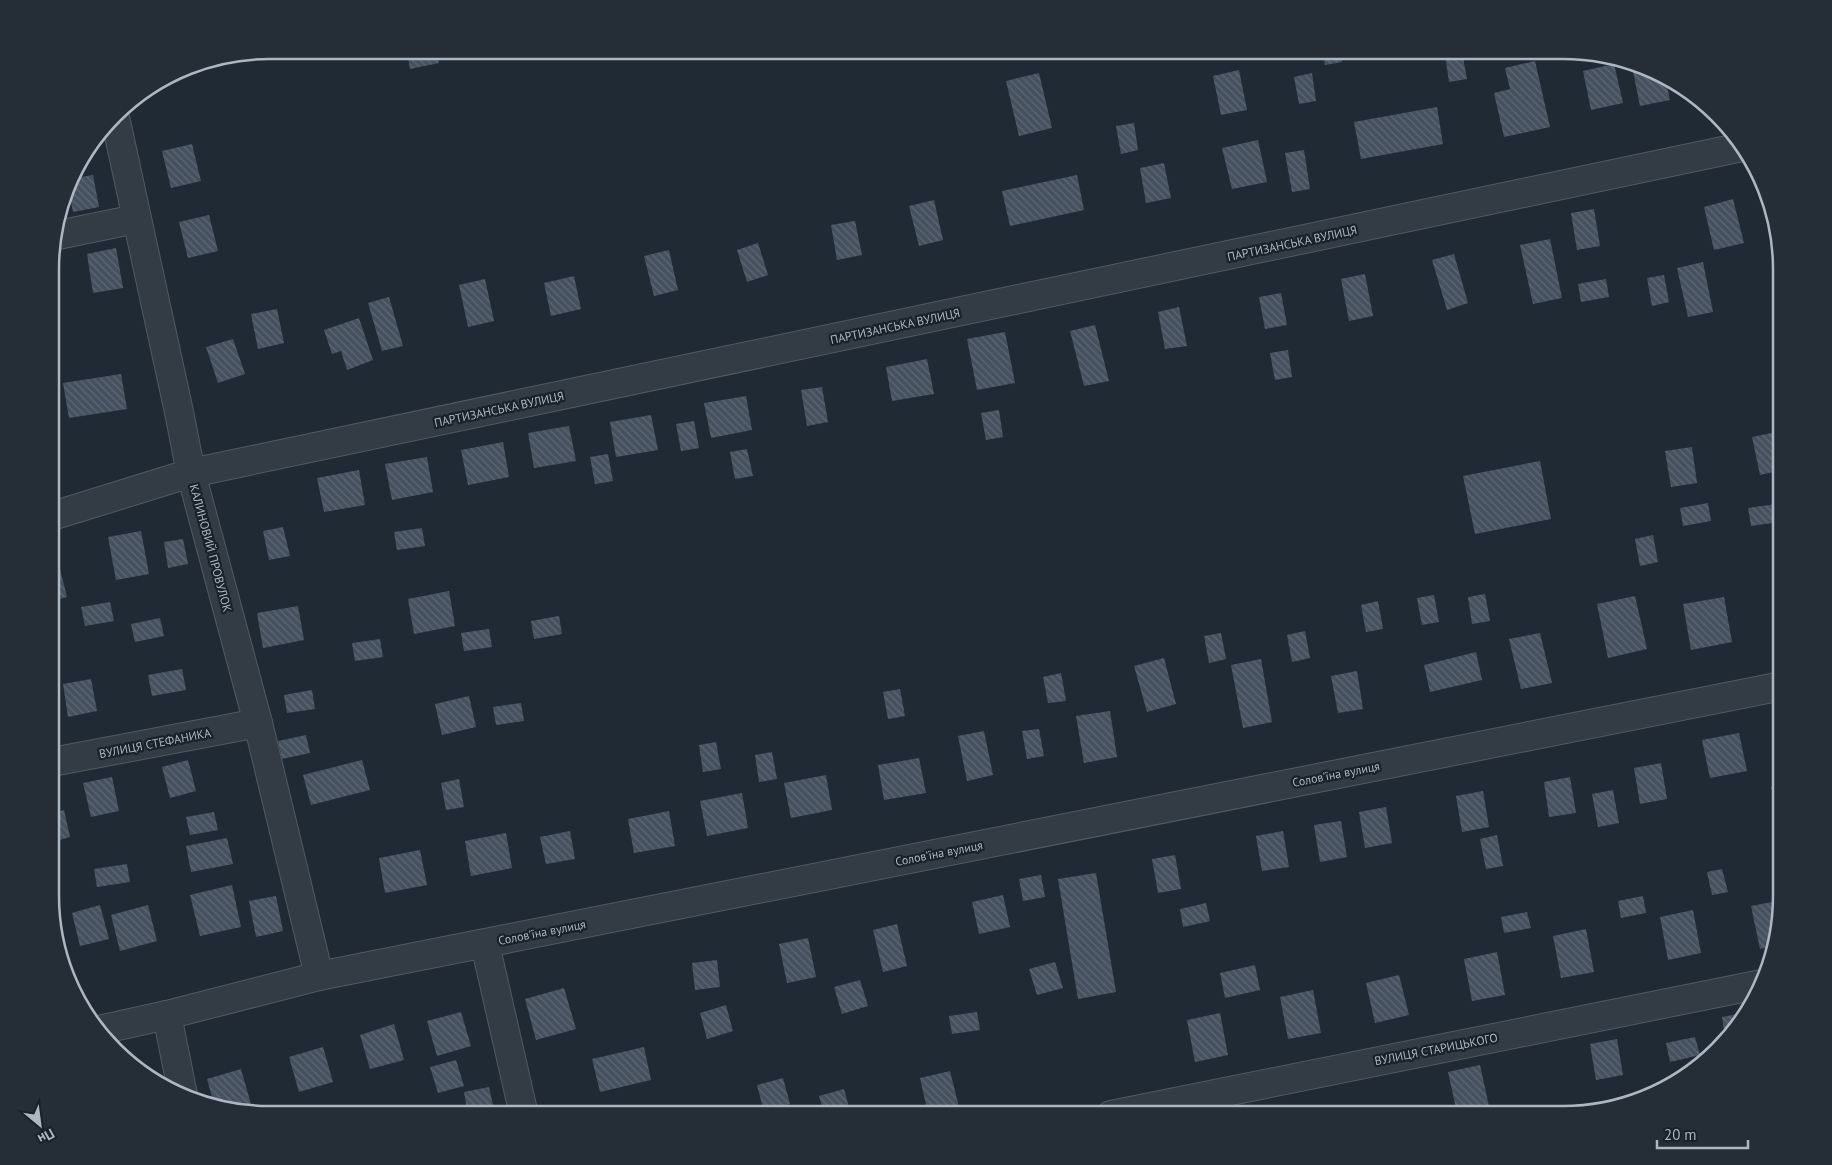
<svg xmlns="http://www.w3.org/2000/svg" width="1832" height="1165" font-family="'PT Sans',sans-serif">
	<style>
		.building { fill: url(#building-back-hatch) }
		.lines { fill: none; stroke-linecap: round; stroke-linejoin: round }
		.street-casing { stroke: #505a63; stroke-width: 30 }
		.street { stroke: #333c45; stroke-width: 28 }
		.labels { text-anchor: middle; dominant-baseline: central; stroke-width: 4.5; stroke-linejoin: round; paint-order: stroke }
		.street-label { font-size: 12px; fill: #adb7c2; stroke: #19212a }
		.rim { fill: none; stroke: #adb7c2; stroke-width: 2.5 }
	</style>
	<defs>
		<pattern id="building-back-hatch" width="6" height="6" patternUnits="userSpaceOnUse" patternTransform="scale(1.25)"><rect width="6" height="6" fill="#46515f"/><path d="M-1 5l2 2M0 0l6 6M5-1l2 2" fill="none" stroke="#5e6874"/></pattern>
	</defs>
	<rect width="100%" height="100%" fill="#202a35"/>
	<g class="building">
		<polygon points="407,50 437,50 439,63 410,69"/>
		<polygon points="1322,50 1340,50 1342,62 1325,65"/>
		<polygon points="1462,52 1467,79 1449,82 1445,55"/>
		<polygon points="1535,61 1550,127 1504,137 1494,93 1510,89 1505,68"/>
		<polygon points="1631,61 1665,77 1670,100 1640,106"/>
		<polygon points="1614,64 1623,103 1591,110 1583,71"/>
		<polygon points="1239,70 1247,110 1221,115 1213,76"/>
		<polygon points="1039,73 1052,128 1019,136 1006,81"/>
		<polygon points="1312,73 1316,101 1299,104 1294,77"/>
		<polygon points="1437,107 1443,144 1361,159 1354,122"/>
		<polygon points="1134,123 1138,150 1121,154 1116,126"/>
		<polygon points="1258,140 1267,182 1232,189 1222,148"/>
		<polygon points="192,144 201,181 171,188 162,151"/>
		<polygon points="1304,150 1310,189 1292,192 1285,153"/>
		<polygon points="1164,163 1171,198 1146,203 1140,168"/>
		<polygon points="93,175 99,207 73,212 68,187 70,179"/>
		<polygon points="1077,175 1084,210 1010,226 1002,191"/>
		<polygon points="1733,199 1744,243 1714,250 1704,207"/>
		<polygon points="934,200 943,240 919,246 909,206"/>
		<polygon points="1594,209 1600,246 1577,250 1571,213"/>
		<polygon points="209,215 218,251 188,258 179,222"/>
		<polygon points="855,221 862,255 837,260 831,225"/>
		<polygon points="1771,229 1774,229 1782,255 1775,256"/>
		<polygon points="1550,239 1562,298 1533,304 1520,245"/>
		<polygon points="758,243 768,275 747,282 737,250"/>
		<polygon points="116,248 123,288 93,293 87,254"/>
		<polygon points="669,250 678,290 654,296 644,256"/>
		<polygon points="1454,254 1468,303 1447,310 1432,260"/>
		<polygon points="1703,262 1713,312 1688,317 1677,268"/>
		<polygon points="1365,274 1373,316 1349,321 1341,279"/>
		<polygon points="1664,275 1669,302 1652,306 1647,278"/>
		<polygon points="574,276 581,309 551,316 544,283"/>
		<polygon points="485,279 494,321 468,327 459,285"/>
		<polygon points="1606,279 1609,297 1581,302 1578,284"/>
		<polygon points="1281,293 1287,325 1265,329 1259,297"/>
		<polygon points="389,297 403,346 382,351 368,303"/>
		<polygon points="1179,307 1187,346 1165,349 1158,312"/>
		<polygon points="277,309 284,343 258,349 251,314"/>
		<polygon points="359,318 373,360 347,370 341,351 332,354 324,330"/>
		<polygon points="1095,325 1109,381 1084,386 1070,331"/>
		<polygon points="1005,332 1015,383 977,390 967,339"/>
		<polygon points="233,339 245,374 218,383 206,347"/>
		<polygon points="1288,350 1292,377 1275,380 1270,353"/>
		<polygon points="927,359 934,394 892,401 886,367"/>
		<polygon points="121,374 127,409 69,418 63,383"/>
		<polygon points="822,387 828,422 807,426 801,390"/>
		<polygon points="746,396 752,430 711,438 704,403"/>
		<polygon points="999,410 1003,437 986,440 981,413"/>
		<polygon points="651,415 658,450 616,457 610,422"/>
		<polygon points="694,421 699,448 681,451 676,424"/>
		<polygon points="569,426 576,461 534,468 528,433"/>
		<polygon points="1781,431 1782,470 1760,475 1752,437"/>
		<polygon points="503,442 509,477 468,485 461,450"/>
		<polygon points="1692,447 1697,483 1671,487 1665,451"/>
		<polygon points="747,449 753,476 735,479 730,452"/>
		<polygon points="608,454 613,481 595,484 590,457"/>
		<polygon points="427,457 433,492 392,500 385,464"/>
		<polygon points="1540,461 1551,519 1475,534 1463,476"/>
		<polygon points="359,470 365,505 324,512 317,478"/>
		<polygon points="1708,503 1711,521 1683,526 1680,508"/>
		<polygon points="1776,504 1779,522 1751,526 1748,508"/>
		<polygon points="283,527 290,556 269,560 263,531"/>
		<polygon points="422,528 425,546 397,550 394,532"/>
		<polygon points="141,531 149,574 116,580 108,537"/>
		<polygon points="1653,535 1658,562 1640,566 1635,539"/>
		<polygon points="183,539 188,564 168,568 164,542"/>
		<polygon points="58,561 67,597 52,601 52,563"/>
		<polygon points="1782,583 1782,612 1781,612 1774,584"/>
		<polygon points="449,591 455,626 414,634 408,599"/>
		<polygon points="1485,594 1490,621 1472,624 1468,597"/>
		<polygon points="1434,595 1439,622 1422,625 1417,598"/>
		<polygon points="1635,596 1647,649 1608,658 1597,604"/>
		<polygon points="1724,597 1732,642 1691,650 1683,604"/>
		<polygon points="1378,601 1383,629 1366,632 1361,605"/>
		<polygon points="110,602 114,621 85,626 81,607"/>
		<polygon points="298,606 304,640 263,648 257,613"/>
		<polygon points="559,616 562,634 534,639 531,621"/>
		<polygon points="160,618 164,636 135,642 131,624"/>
		<polygon points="489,629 492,647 464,651 461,633"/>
		<polygon points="1305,631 1310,658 1292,662 1287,635"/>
		<polygon points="1221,633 1226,659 1209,663 1204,636"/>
		<polygon points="1540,633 1552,683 1521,689 1509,639"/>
		<polygon points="380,639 383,657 355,661 352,643"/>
		<polygon points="1476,652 1482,680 1430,692 1424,665"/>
		<polygon points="1164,658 1176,704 1147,712 1134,666"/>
		<polygon points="1261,659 1272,722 1243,728 1231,665"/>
		<polygon points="182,669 186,690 152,696 148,675"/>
		<polygon points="1357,671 1363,709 1338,713 1331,676"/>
		<polygon points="1061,673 1066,701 1048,703 1043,677"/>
		<polygon points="91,679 97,711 68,717 63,684"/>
		<polygon points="900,689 905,716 888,719 883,692"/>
		<polygon points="312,690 315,709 287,713 284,695"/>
		<polygon points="469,696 476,727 442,735 435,704"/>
		<polygon points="521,703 524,721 496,725 493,707"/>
		<polygon points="1110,711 1117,757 1084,763 1076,716"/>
		<polygon points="1039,729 1044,756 1027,759 1022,731"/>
		<polygon points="984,731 993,775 967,781 958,736"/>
		<polygon points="1739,733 1747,771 1710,778 1702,740"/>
		<polygon points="306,735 310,753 282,759 278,741"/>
		<polygon points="716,742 721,769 703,772 699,745"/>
		<polygon points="772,752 777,779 759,782 755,755"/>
		<polygon points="919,758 926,793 884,800 878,765"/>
		<polygon points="188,760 196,791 170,798 162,767"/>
		<polygon points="362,760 370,790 311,805 303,775"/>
		<polygon points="1661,763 1667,799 1640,804 1634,768"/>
		<polygon points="826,775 832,810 791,818 784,783"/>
		<polygon points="112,777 119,811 91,817 83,783"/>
		<polygon points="1570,777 1576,813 1549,817 1544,782"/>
		<polygon points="459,779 464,807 446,810 441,783"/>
		<polygon points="1782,785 1782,818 1779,819 1771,787"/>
		<polygon points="1613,790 1619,823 1598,827 1592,794"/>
		<polygon points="1483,791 1489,827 1462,832 1456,796"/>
		<polygon points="742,793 748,828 707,836 700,801"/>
		<polygon points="1386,807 1392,843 1365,848 1359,812"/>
		<polygon points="64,810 70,837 53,842 52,813"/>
		<polygon points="669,811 675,846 634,853 628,819"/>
		<polygon points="214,812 218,830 190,835 186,817"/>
		<polygon points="1341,821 1347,857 1320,862 1314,825"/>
		<polygon points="570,831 575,859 546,864 540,837"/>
		<polygon points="1283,831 1289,867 1262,871 1256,836"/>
		<polygon points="506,833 512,868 471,876 465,841"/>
		<polygon points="1497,835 1503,866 1486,869 1480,839"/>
		<polygon points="227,838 233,864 191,872 186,846"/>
		<polygon points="420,850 427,885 385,893 379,858"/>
		<polygon points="1175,855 1181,889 1158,893 1152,859"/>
		<polygon points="127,864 130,882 97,887 94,869"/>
		<polygon points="1722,869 1728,892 1712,895 1707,872"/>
		<polygon points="1096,873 1116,992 1078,999 1058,879"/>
		<polygon points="1041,875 1045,897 1023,901 1019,879"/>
		<polygon points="232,885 241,927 200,936 190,895"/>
		<polygon points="1003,895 1010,927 979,934 972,902"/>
		<polygon points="276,896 283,931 256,937 249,901"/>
		<polygon points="1643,896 1646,913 1621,918 1618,901"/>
		<polygon points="1782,900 1782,911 1775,946 1760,949 1751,906"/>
		<polygon points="1206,903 1210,921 1183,927 1180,909"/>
		<polygon points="100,905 109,939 80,946 72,913"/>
		<polygon points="148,905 157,941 120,951 111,915"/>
		<polygon points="1693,910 1701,953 1668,960 1660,917"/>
		<polygon points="1527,912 1531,928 1504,933 1501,917"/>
		<polygon points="897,924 907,966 883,972 873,930"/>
		<polygon points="58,928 65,956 64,956 54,929"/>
		<polygon points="1586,929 1594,972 1561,978 1553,936"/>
		<polygon points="808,938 816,977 787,983 779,944"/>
		<polygon points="1497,952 1505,995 1472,1001 1464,959"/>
		<polygon points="717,960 720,987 695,990 692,963"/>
		<polygon points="1055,962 1063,988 1037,995 1029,969"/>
		<polygon points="1255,965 1260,990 1225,998 1220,973"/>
		<polygon points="1399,975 1409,1015 1375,1023 1366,983"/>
		<polygon points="860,980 868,1006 842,1014 834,987"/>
		<polygon points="564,988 576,1029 536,1040 525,999"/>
		<polygon points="1313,990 1321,1033 1288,1039 1280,997"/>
		<polygon points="726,1005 733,1031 707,1039 700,1013"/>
		<polygon points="461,1012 471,1046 437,1056 427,1021"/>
		<polygon points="977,1012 980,1030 952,1034 949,1016"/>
		<polygon points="1748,1012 1745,1018 1725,1037 1722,1017"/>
		<polygon points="1220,1013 1228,1055 1195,1062 1187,1020"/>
		<polygon points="394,1024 404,1060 370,1069 360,1035"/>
		<polygon points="1695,1037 1700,1055 1670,1062 1666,1043"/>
		<polygon points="1617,1039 1623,1075 1596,1080 1590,1044"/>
		<polygon points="323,1047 333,1082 299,1092 289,1057"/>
		<polygon points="644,1047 651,1080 600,1092 592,1059"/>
		<polygon points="456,1060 464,1086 438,1093 430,1067"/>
		<polygon points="1480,1065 1489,1106 1457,1113 1448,1072"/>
		<polygon points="241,1069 251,1104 230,1110 215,1108 207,1079"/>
		<polygon points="950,1071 959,1107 928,1114 920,1078"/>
		<polygon points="783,1078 790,1104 764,1112 757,1085"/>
		<polygon points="489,1087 493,1105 467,1110 464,1092"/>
		<polygon points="844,1089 851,1115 825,1115 819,1096"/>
		<polygon points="336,1105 339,1115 311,1115 310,1112"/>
		<polygon points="759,1109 761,1115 734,1115 734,1114"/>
	</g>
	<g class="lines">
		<defs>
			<g id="street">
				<polyline points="115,117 179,412 191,473 258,723 319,976"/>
				<polyline points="53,236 136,219"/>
				<polyline points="52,516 191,473 1742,147"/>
				<polyline points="52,762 258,723"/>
				<polyline points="485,944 524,1115"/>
				<polyline points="167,1015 183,1095"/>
				<polyline points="99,1030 167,1015 319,976 1782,686"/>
				<polyline points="1111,1115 1762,984"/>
			</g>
		</defs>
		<use href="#street" class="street-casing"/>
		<use href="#street" class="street"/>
	</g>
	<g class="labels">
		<g class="street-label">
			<text transform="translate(1292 243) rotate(-12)">ПАРТИЗАНСЬКА ВУЛИЦЯ</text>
			<text transform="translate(895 326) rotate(-12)">ПАРТИЗАНСЬКА ВУЛИЦЯ</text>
			<text transform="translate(499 409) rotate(-12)">ПАРТИЗАНСЬКА ВУЛИЦЯ</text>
			<text transform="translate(211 548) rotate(75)">КАЛИНОВИЙ ПРОВУЛОК</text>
			<text transform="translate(155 743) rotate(-11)">ВУЛИЦЯ СТЕФАНИКА</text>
			<text transform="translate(1336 774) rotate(-11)">Соловʼїна вулиця</text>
			<text transform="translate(939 853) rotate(-11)">Соловʼїна вулиця</text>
			<text transform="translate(542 932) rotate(-11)">Соловʼїна вулиця</text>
			<text transform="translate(1436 1049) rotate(-11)">ВУЛИЦЯ СТАРИЦЬКОГО</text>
		</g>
	</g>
	<path d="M0 0H1832V1165H0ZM269 59H1563A210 210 0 0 1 1773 269V896A210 210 0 0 1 1563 1106H269A210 210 0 0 1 59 896V269A210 210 0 0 1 269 59Z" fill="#252d36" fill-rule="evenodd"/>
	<path class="rim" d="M269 59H1563A210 210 0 0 1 1773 269V896A210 210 0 0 1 1563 1106H269A210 210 0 0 1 59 896V269A210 210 0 0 1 269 59Z"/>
	<g transform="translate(40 1125) rotate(151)" stroke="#19212a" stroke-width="4" paint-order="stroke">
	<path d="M0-4L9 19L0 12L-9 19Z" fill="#adb7c2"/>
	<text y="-8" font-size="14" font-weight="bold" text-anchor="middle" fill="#adb7c2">Пн</text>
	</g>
	<path d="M1657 1140v8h91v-8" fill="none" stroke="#adb7c2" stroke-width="2.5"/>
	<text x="1664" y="1140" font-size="15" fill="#adb7c2" stroke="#19212a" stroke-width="4" paint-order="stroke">20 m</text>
</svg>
